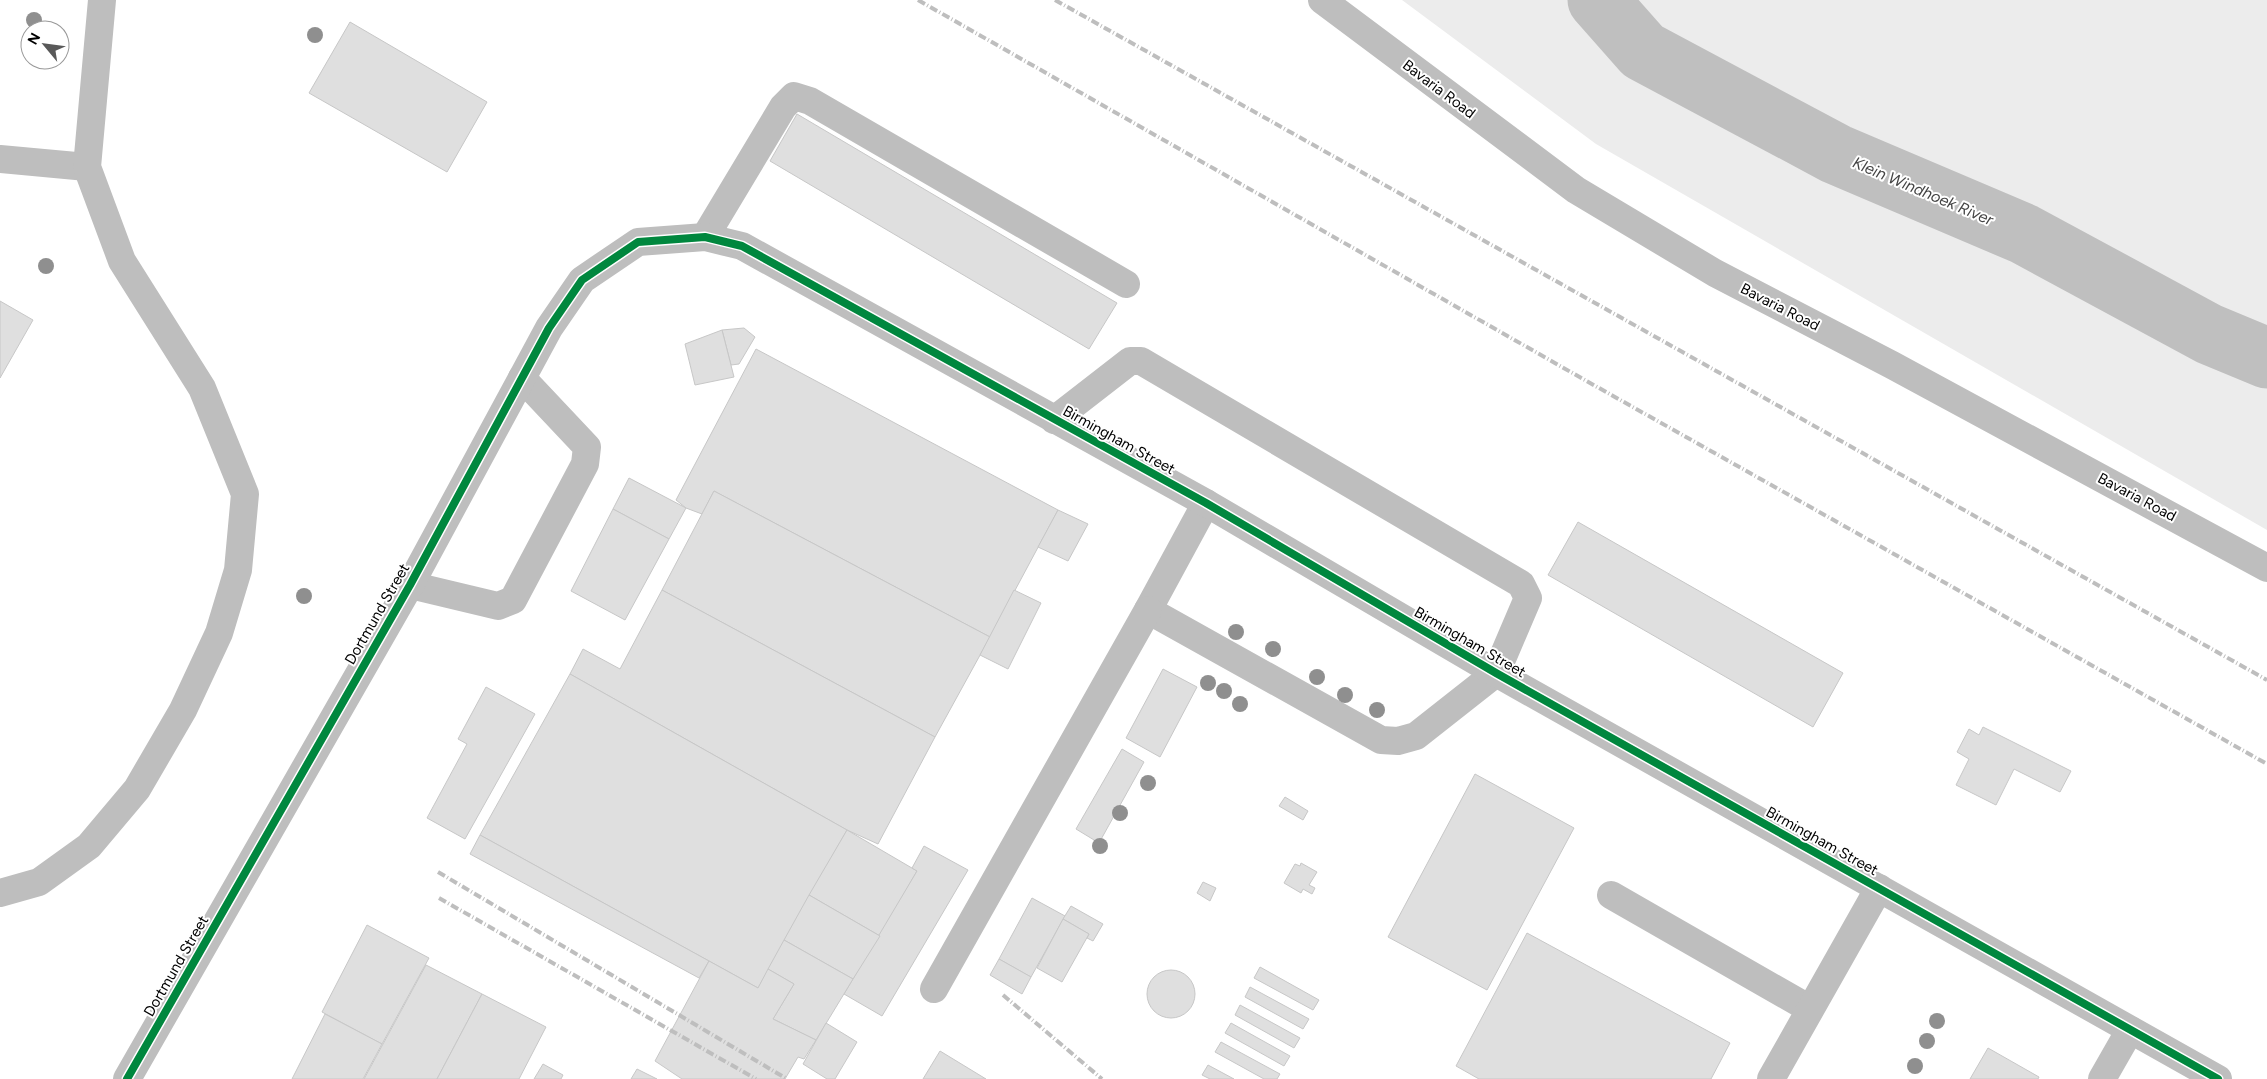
<svg xmlns="http://www.w3.org/2000/svg" width="2267" height="1079" font-family="Figtree,sans-serif">
	<style>
		.green { fill: #ececec }
		.lines { fill: none; stroke-linecap: round; stroke-linejoin: round }
		.river { stroke: #bfbfbf; stroke-width: 61 }
		.building { fill: #dfdfdf; stroke: #c7c7c7 }
		.minor { stroke: #bebebe; stroke-width: 28 }
		.rail { stroke: #bebebe; stroke-width: 4; stroke-dasharray: 8 2.5 1 2.5; stroke-linecap: butt }
		.cycleway-casing { stroke: #fff; stroke-width: 11 }
		.cycleway { stroke: #00873e; stroke-width: 8 }
		.tree { fill: #8f8f8f }
		.labels { text-anchor: middle; dominant-baseline: central; stroke-width: 4; stroke-linejoin: round; paint-order: stroke }
		.street-label { font-size: 15px; fill: #000; stroke: #fff }
		.water-label { font-size: 16px; font-style: italic; fill: #444; stroke: #fff }
	</style>
	<rect width="100%" height="100%" fill="#fff"/>
	<polygon class="green" points="1402,0 2267,0 2267,530 1596,144"/>
	<g class="lines">
		<polyline class="river" points="1598,0 1643,51 1836,154 2024,234 2209,334 2267,358"/>
	</g>
	<g class="building">
		<polygon points="350,22 487,102 447,172 309,93"/>
		<polygon points="797,114 1117,303 1089,349 770,161"/>
		<polygon points="0,301 33,320 0,378"/>
		<polygon points="744,328 755,337 739,364 731,365 722,330"/>
		<polygon points="722,330 734,377 695,385 685,344"/>
		<polygon points="756,349 1058,510 990,637 714,491 702,514 686,508 676,500"/>
		<polygon points="629,478 686,508 669,539 613,509"/>
		<polygon points="714,491 990,637 935,737 662,590"/>
		<polygon points="613,509 669,539 625,620 571,591"/>
		<polygon points="1058,510 1088,524 1068,561 1038,547"/>
		<polygon points="1578,522 1843,673 1813,727 1548,575"/>
		<polygon points="662,590 935,737 878,844 847,830 570,674 583,649 620,669"/>
		<polygon points="1014,590 1041,603 1008,669 980,655"/>
		<polygon points="1163,669 1197,687 1160,757 1126,738"/>
		<polygon points="570,674 847,830 758,988 480,835"/>
		<polygon points="486,687 535,714 465,839 427,818 467,744 458,739"/>
		<polygon points="1983,727 2071,771 2060,792 2014,769 1996,805 1956,785 1969,759 1957,752 1969,729 1979,735"/>
		<polygon points="1122,749 1144,762 1099,843 1076,829"/>
		<polygon points="1475,774 1574,828 1487,990 1388,937"/>
		<polygon points="1285,797 1308,811 1303,820 1279,806"/>
		<polygon points="847,830 917,871 880,936 809,895"/>
		<polygon points="480,835 709,961 699,978 470,854"/>
		<polygon points="924,846 968,870 882,1016 844,994 917,871 912,868"/>
		<polygon points="1301,863 1317,872 1309,885 1315,888 1312,894 1303,889 1301,893 1284,883 1295,864 1300,866"/>
		<polygon points="1203,882 1216,888 1210,901 1197,893"/>
		<polygon points="809,895 880,936 853,979 784,940"/>
		<polygon points="1032,898 1065,916 1031,977 999,959"/>
		<polygon points="1071,906 1103,924 1093,941 1087,938 1089,934 1063,919"/>
		<polygon points="1063,919 1089,934 1062,982 1037,968"/>
		<polygon points="367,925 429,958 382,1044 322,1012"/>
		<polygon points="1527,933 1730,1043 1711,1079 1479,1079 1456,1066"/>
		<polygon points="784,940 853,979 816,1040 773,1019 794,984 768,969"/>
		<polygon points="999,959 1031,977 1022,994 990,975"/>
		<polygon points="709,961 758,988 768,969 794,984 773,1019 816,1040 804,1059 798,1057 785,1079 682,1079 655,1061"/>
		<polygon points="426,965 482,994 437,1079 364,1079"/>
		<polygon points="1260,967 1319,1000 1313,1010 1254,978"/>
		<circle cx="1171" cy="994" r="24"/>
		<polygon points="1250,987 1309,1019 1303,1029 1245,997"/>
		<polygon points="482,994 546,1027 519,1079 437,1079"/>
		<polygon points="1240,1005 1300,1038 1294,1048 1235,1015"/>
		<polygon points="325,1014 382,1044 363,1079 292,1079"/>
		<polygon points="826,1023 857,1042 835,1079 827,1079 803,1064"/>
		<polygon points="1231,1023 1290,1056 1284,1066 1225,1033"/>
		<polygon points="1221,1042 1280,1074 1277,1079 1264,1079 1215,1052"/>
		<polygon points="1988,1048 2039,1077 2038,1079 1970,1079"/>
		<polygon points="940,1051 986,1079 923,1079"/>
		<polygon points="543,1064 563,1075 561,1079 534,1079"/>
		<polygon points="1208,1065 1234,1079 1210,1079 1202,1075"/>
		<polygon points="637,1069 657,1079 631,1079"/>
	</g>
	<g class="lines">
		<g class="minor">
			<polyline points="1322,0 1576,190 1715,273 1892,365 2267,568"/>
			<polyline points="0,159 87,167"/>
			<polyline points="705,237 783,107 794,96 810,101 1126,284"/>
			<polyline points="1054,420 1130,361 1141,361 1521,584 1528,598 1496,673 1416,736 1398,741 1381,740 1148,610 1206,503"/>
			<polyline points="410,585 498,606 513,600 585,464 587,447 522,378"/>
			<polyline points="0,893 39,882 89,846 137,789 183,710 219,633 238,570 245,494 202,388 122,261 87,167 102,0"/>
			<polyline points="1611,895 1810,1009"/>
			<polyline points="934,989 1148,610"/>
			<polyline points="127,1079 410,585 549,328 582,280 638,242 705,237 742,246 1206,503 1496,673 2218,1079"/>
			<polyline points="1771,1079 1879,888"/>
			<polyline points="2102,1079 2130,1030"/>
		</g>
		<g class="rail">
			<polyline points="918,0 1583,379 2267,764"/>
			<polyline points="1055,0 2267,680"/>
			<polyline points="438,872 787,1079"/>
			<polyline points="439,898 756,1079"/>
			<polyline points="1003,995 1102,1079"/>
		</g>
		<defs>
			<polyline id="cycleway" points="127,1079 410,585 549,328 582,280 638,242 705,237 742,246 1206,503 1496,673 2218,1079"/>
		</defs>
		<use href="#cycleway" class="cycleway-casing"/>
		<use href="#cycleway" class="cycleway"/>
	</g>
	<g class="tree">
		<circle cx="34" cy="20" r="8"/>
		<circle cx="315" cy="35" r="8"/>
		<circle cx="46" cy="266" r="8"/>
		<circle cx="304" cy="596" r="8"/>
		<circle cx="1236" cy="632" r="8"/>
		<circle cx="1273" cy="649" r="8"/>
		<circle cx="1317" cy="677" r="8"/>
		<circle cx="1208" cy="683" r="8"/>
		<circle cx="1224" cy="691" r="8"/>
		<circle cx="1345" cy="695" r="8"/>
		<circle cx="1240" cy="704" r="8"/>
		<circle cx="1377" cy="710" r="8"/>
		<circle cx="1148" cy="783" r="8"/>
		<circle cx="1120" cy="813" r="8"/>
		<circle cx="1100" cy="846" r="8"/>
		<circle cx="1937" cy="1021" r="8"/>
		<circle cx="1927" cy="1041" r="8"/>
		<circle cx="1915" cy="1066" r="8"/>
	</g>
	<g class="labels">
		<g class="street-label">
			<text transform="translate(1439 89) rotate(37)">Bavaria Road</text>
			<text transform="translate(1780 307) rotate(27)">Bavaria Road</text>
			<text transform="translate(1119 440) rotate(29)">Birmingham Street</text>
			<text transform="translate(2137 497) rotate(28)">Bavaria Road</text>
			<text transform="translate(377 614) rotate(-60)">Dortmund Street</text>
			<text transform="translate(1470 642) rotate(30)">Birmingham Street</text>
			<text transform="translate(1822 841) rotate(29)">Birmingham Street</text>
			<text transform="translate(176 966) rotate(-60)">Dortmund Street</text>
		</g>
		<g class="water-label">
			<text transform="translate(1923 191) rotate(23)">Klein Windhoek River</text>
		</g>
	</g>
	<g transform="translate(45 45) rotate(299)"><circle r="24" fill="#ffffff" stroke="#999999"/>
	<path d="M0-4L9 19L0 12L-9 19Z" fill="#595959"/>
	<text y="-8" font-size="14" font-weight="bold" text-anchor="middle" fill="#000000">N</text>
	</g>
</svg>
